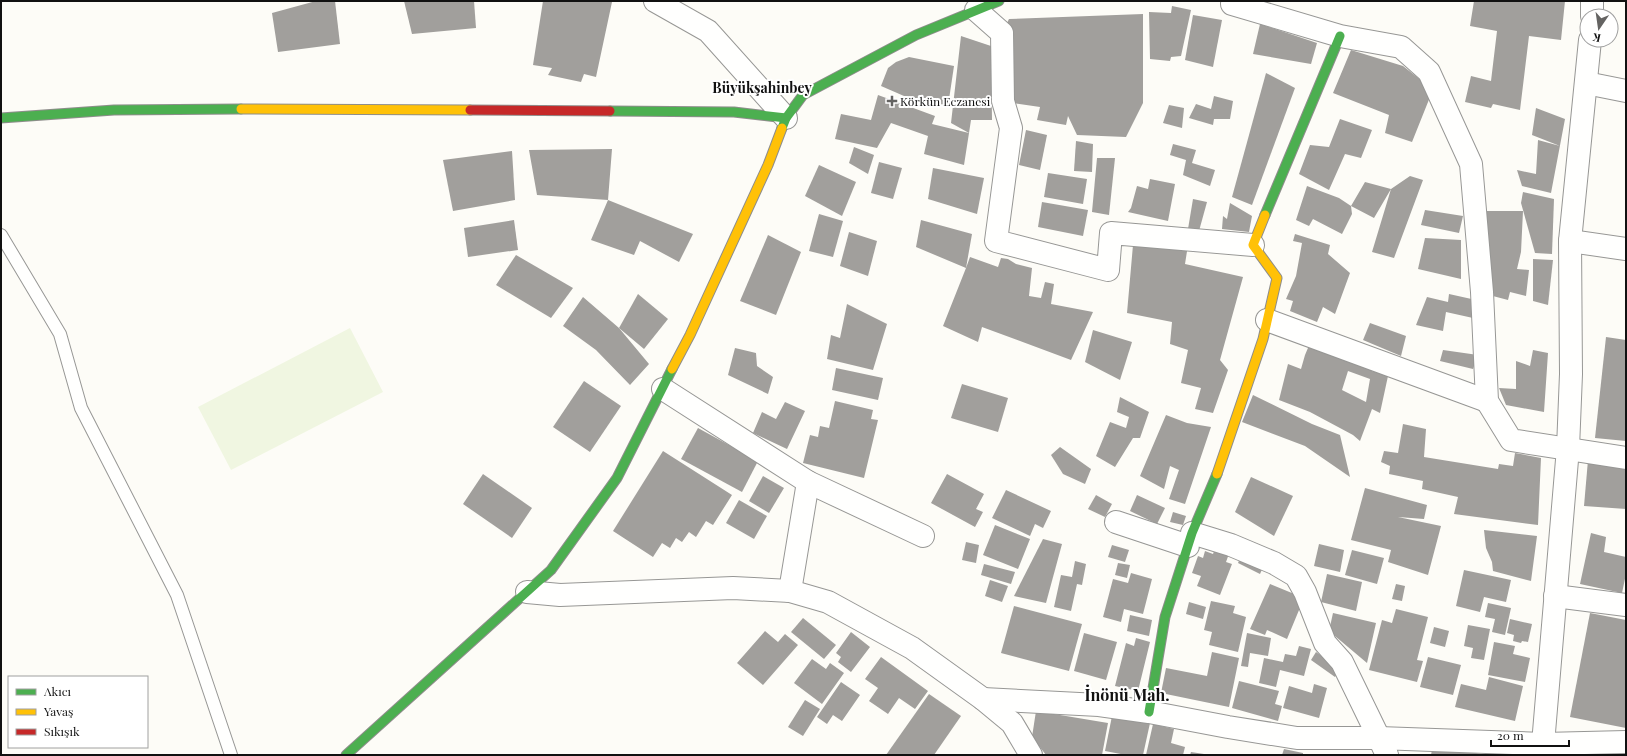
<svg xmlns="http://www.w3.org/2000/svg" width="1627" height="756" font-family="'Playfair Display',serif">
	<style>
		.pitch { fill: #f0f6e1 }
		.building { fill: #a19f9c; fill-rule: evenodd }
		.lines { fill: none; stroke-linecap: round; stroke-linejoin: round }
		.lane-casing { stroke: #979795; stroke-width: 14 }
		.street-casing { stroke: #979795; stroke-width: 24 }
		.fast-casing { stroke: #8e8d8b; stroke-width: 11 }
		.slow-casing { stroke: #8e8d8b; stroke-width: 11 }
		.jam-casing { stroke: #8e8d8b; stroke-width: 11 }
		.lane { stroke: #fffffe; stroke-width: 12 }
		.street { stroke: #fffffe; stroke-width: 22 }
		.fast { stroke: #4caf50; stroke-width: 9 }
		.slow { stroke: #ffc107; stroke-width: 9 }
		.jam { stroke: #c62828; stroke-width: 9 }
		.poi-dot { fill: #646362; stroke: #fff; stroke-width: 1.5 }
		.labels { text-anchor: middle; dominant-baseline: central; stroke-width: 4; stroke-linejoin: round; paint-order: stroke }
		.poi-label { font-size: 12px; fill: #111; stroke: #fff; text-anchor: start }
		.quarter-label { font-size: 14px; font-weight: bold; fill: #111; stroke: #fff }
		.district-label { font-size: 16px; font-weight: bold; fill: #111; stroke: #fff }
	</style>
	<rect width="100%" height="100%" fill="#fdfcf7"/>
	<polygon class="pitch" points="350,328 383,392 231,470 198,407"/>
	<g class="building">
		<polygon points="316,1 335,1 340,44 278,52 272,13"/>
		<polygon points="404,1 474,1 476,28 412,34"/>
		<polygon points="543,1 612,2 596,77 584,74 581,82 548,75 552,68 533,65"/>
		<polygon points="1474,1 1565,1 1561,40 1529,36 1520,110 1493,104 1491,108 1465,102 1471,76 1491,81 1497,31 1470,26"/>
		<polygon points="1172,6 1191,10 1181,56 1171,57 1170,61 1150,59 1149,12 1171,13"/>
		<polygon points="1143,14 1143,103 1126,137 1077,135 1068,116 1066,125 1037,120 1040,107 1013,103 1002,33 1009,19"/>
		<polygon points="1193,15 1222,20 1213,67 1185,60"/>
		<polygon points="1260,24 1317,43 1311,64 1253,54"/>
		<polygon points="961,36 991,46 992,120 971,120 969,133 951,123"/>
		<polygon points="1351,50 1403,66 1427,85 1430,97 1412,142 1385,133 1389,115 1333,93"/>
		<polygon points="909,57 954,66 948,106 904,96 881,86 888,68 896,62"/>
		<polygon points="1266,73 1295,88 1252,205 1232,197"/>
		<polygon points="878,95 935,116 932,124 969,133 964,165 924,154 928,136 891,123 877,148 835,139 841,114 871,120"/>
		<polygon points="1214,96 1233,101 1230,119 1214,119 1213,125 1189,118 1196,104 1211,109"/>
		<polygon points="1169,105 1184,108 1182,128 1163,123"/>
		<polygon points="1536,108 1565,119 1551,193 1522,186 1517,170 1536,174 1538,140 1560,146 1532,135"/>
		<polygon points="1340,119 1372,130 1361,158 1345,154 1329,190 1299,174 1310,145 1329,147"/>
		<polygon points="1026,130 1047,135 1040,170 1019,165"/>
		<polygon points="1076,141 1093,144 1092,172 1074,171"/>
		<polygon points="1173,144 1196,150 1192,163 1215,170 1210,186 1183,175 1186,160 1170,155"/>
		<polygon points="854,147 874,155 868,174 849,163"/>
		<polygon points="612,149 608,200 693,234 679,262 640,241 634,255 591,240 608,200 537,195 529,150"/>
		<polygon points="512,151 515,200 453,211 443,160"/>
		<polygon points="1097,158 1115,158 1109,215 1092,212"/>
		<polygon points="879,162 902,168 893,199 871,193"/>
		<polygon points="819,165 856,182 842,216 805,196"/>
		<polygon points="933,168 984,178 977,214 928,199"/>
		<polygon points="1048,173 1087,179 1083,204 1044,197"/>
		<polygon points="1410,176 1423,180 1394,258 1372,252 1391,189 1374,218 1351,206 1352,214 1342,234 1313,219 1309,226 1296,220 1307,186 1339,198 1351,206 1365,182 1391,189"/>
		<polygon points="1150,179 1175,184 1168,221 1128,212 1131,208 1137,186 1148,189"/>
		<polygon points="1523,192 1554,199 1552,254 1535,253 1521,203"/>
		<polygon points="1193,199 1207,202 1199,231 1188,229"/>
		<polygon points="1042,202 1088,210 1083,236 1038,227"/>
		<polygon points="1230,203 1252,216 1249,232 1222,229 1223,216 1227,219"/>
		<polygon points="1425,210 1463,216 1459,233 1421,225"/>
		<polygon points="1485,211 1523,211 1521,252 1517,269 1529,270 1526,296 1510,292 1508,300 1489,295"/>
		<polygon points="819,214 843,221 833,257 809,251"/>
		<polygon points="514,220 518,250 468,257 464,228"/>
		<polygon points="921,220 972,234 966,268 970,257 998,267 1001,258 1008,259 1016,264 1032,268 1029,296 1041,298 1045,282 1054,284 1051,304 1093,312 1071,360 982,327 978,342 943,326 966,268 916,247"/>
		<polygon points="849,232 877,241 868,276 840,266"/>
		<polygon points="1295,234 1330,245 1328,254 1350,273 1335,314 1323,307 1317,322 1290,311 1293,301 1286,299 1296,276 1302,243 1293,241"/>
		<polygon points="768,235 801,252 776,315 740,301"/>
		<polygon points="1425,238 1461,240 1461,279 1418,269"/>
		<polygon points="1133,245 1188,245 1185,264 1243,277 1220,360 1228,370 1213,413 1195,409 1201,388 1181,383 1188,350 1170,344 1172,322 1127,313"/>
		<polygon points="516,255 573,288 551,318 496,285"/>
		<polygon points="1533,259 1553,260 1548,305 1533,301"/>
		<polygon points="638,294 668,319 644,349 619,328"/>
		<polygon points="1449,294 1476,300 1473,318 1446,312 1443,331 1416,325 1427,297 1448,302"/>
		<polygon points="583,297 619,328 649,364 630,385 596,350 563,326"/>
		<polygon points="847,304 887,324 873,370 827,359 831,335 840,338"/>
		<polygon points="1370,323 1406,336 1401,356 1363,340"/>
		<polygon points="1093,330 1132,342 1120,380 1085,362"/>
		<path d="M1313,336L1373,365L1372,371L1388,376L1380,413L1372,409L1360,441L1353,435L1310,412L1279,400L1288,364L1301,369L1305,355ZM1348,371L1370,379L1366,402L1342,390Z"/>
		<polygon points="1606,337 1626,340 1626,441 1595,438"/>
		<polygon points="735,348 756,353 757,366 773,377 768,394 728,375"/>
		<polygon points="1443,350 1478,355 1473,369 1440,361"/>
		<polygon points="1533,350 1548,353 1544,412 1506,405 1499,388 1516,389 1516,361 1530,366"/>
		<polygon points="836,368 883,378 878,400 832,390"/>
		<polygon points="584,381 621,406 590,452 553,427"/>
		<polygon points="962,384 1008,398 998,432 951,418"/>
		<polygon points="1253,395 1312,424 1340,435 1350,477 1305,446 1242,422"/>
		<polygon points="1120,397 1149,412 1140,438 1133,438 1115,467 1096,456 1110,422 1126,428 1129,417 1117,412"/>
		<polygon points="835,401 873,410 871,419 878,420 864,478 803,463 810,435 818,437 820,426 829,428"/>
		<polygon points="785,402 805,411 787,449 753,433 762,412 776,419"/>
		<polygon points="1166,415 1187,423 1211,427 1185,504 1169,499 1179,470 1170,466 1164,489 1140,476"/>
		<polygon points="1403,424 1426,429 1424,457 1498,469 1499,464 1513,466 1515,453 1541,458 1538,525 1454,514 1458,497 1422,489 1423,481 1389,474 1390,466 1381,462 1384,451 1398,453"/>
		<polygon points="698,428 758,461 742,492 681,459"/>
		<polygon points="1060,447 1091,469 1085,484 1063,474 1051,455"/>
		<polygon points="663,451 732,495 713,525 706,521 696,537 689,532 682,542 676,538 670,548 662,543 653,557 613,531"/>
		<polygon points="1588,460 1626,463 1626,509 1584,506"/>
		<polygon points="483,474 532,508 512,538 463,504"/>
		<polygon points="947,474 984,494 976,509 983,512 975,527 931,503"/>
		<polygon points="763,476 784,488 769,513 749,501"/>
		<polygon points="1251,477 1293,496 1274,536 1235,512"/>
		<polygon points="1365,488 1427,505 1424,519 1398,517 1441,526 1428,575 1388,562 1391,550 1351,540"/>
		<polygon points="1006,490 1051,511 1043,528 1035,524 1030,536 992,518"/>
		<polygon points="1096,495 1112,504 1105,517 1088,509"/>
		<polygon points="1137,495 1165,508 1157,524 1130,511"/>
		<polygon points="739,500 767,516 754,539 726,523"/>
		<polygon points="1173,512 1186,516 1183,525 1170,522"/>
		<polygon points="995,525 1030,539 1018,569 983,555"/>
		<polygon points="1484,530 1537,536 1531,581 1493,571 1492,562 1486,548"/>
		<polygon points="1591,533 1606,537 1604,552 1626,557 1626,574 1622,593 1580,584"/>
		<polygon points="1043,539 1062,544 1046,603 1014,596"/>
		<polygon points="966,542 979,545 976,563 962,560"/>
		<polygon points="1319,544 1344,550 1340,572 1314,566"/>
		<polygon points="1112,545 1129,550 1125,562 1108,557"/>
		<polygon points="1216,546 1230,551 1226,562 1232,564 1220,595 1197,586 1201,576 1192,573 1198,556 1203,558 1205,551 1213,554"/>
		<polygon points="1352,550 1384,558 1377,584 1345,575"/>
		<polygon points="1242,554 1264,565 1260,574 1238,563"/>
		<polygon points="1075,561 1086,564 1082,585 1077,584 1071,611 1054,607 1061,575 1072,577"/>
		<polygon points="1118,563 1130,565 1127,578 1115,575"/>
		<polygon points="984,564 1015,572 1011,584 981,575"/>
		<polygon points="1464,570 1511,580 1506,602 1484,597 1480,612 1456,606"/>
		<polygon points="1131,573 1152,579 1143,614 1124,609 1121,622 1103,617 1113,579 1128,583"/>
		<polygon points="1327,574 1362,582 1356,611 1321,602"/>
		<polygon points="990,580 1008,586 1002,602 985,596"/>
		<polygon points="1270,584 1304,598 1287,639 1267,630 1265,635 1250,629"/>
		<polygon points="1396,584 1405,586 1402,601 1392,599"/>
		<polygon points="1211,601 1235,606 1233,613 1246,617 1238,652 1209,645 1212,632 1204,630"/>
		<polygon points="1189,602 1206,607 1203,619 1186,614"/>
		<polygon points="1488,603 1511,608 1505,635 1492,632 1495,619 1485,617"/>
		<polygon points="1014,606 1082,624 1069,671 1001,653"/>
		<polygon points="1396,609 1428,617 1417,660 1423,661 1417,682 1369,670 1382,620 1392,623"/>
		<polygon points="1333,613 1376,623 1367,663 1329,631"/>
		<polygon points="1590,613 1626,620 1626,728 1570,717"/>
		<polygon points="1130,615 1152,620 1149,636 1127,631"/>
		<polygon points="803,618 836,645 824,659 791,632"/>
		<polygon points="1510,619 1532,624 1528,642 1522,641 1521,643 1513,641 1514,635 1507,633"/>
		<polygon points="1468,625 1490,629 1484,660 1471,658 1473,648 1464,646"/>
		<polygon points="1434,627 1449,631 1445,647 1430,643"/>
		<polygon points="765,631 778,642 785,634 798,645 763,685 737,663"/>
		<polygon points="851,632 870,647 851,672 838,662 841,657 836,653"/>
		<polygon points="1084,633 1117,642 1106,680 1074,671"/>
		<polygon points="1247,633 1271,638 1268,656 1250,653 1248,667 1241,666"/>
		<polygon points="1136,638 1150,642 1138,691 1115,686 1126,643 1134,646"/>
		<polygon points="1494,642 1515,646 1513,654 1530,658 1525,682 1488,675"/>
		<polygon points="1299,646 1311,649 1304,676 1280,670 1276,687 1259,683 1264,658 1283,662 1285,654 1296,656"/>
		<polygon points="1212,652 1239,658 1229,707 1161,693 1166,668 1207,676"/>
		<polygon points="1316,652 1340,669 1335,677 1311,660"/>
		<polygon points="881,657 928,691 915,709 899,698 888,714 869,701 878,688 865,679"/>
		<polygon points="1428,657 1461,665 1453,695 1420,687"/>
		<polygon points="812,659 826,669 830,663 844,673 822,704 794,683"/>
		<polygon points="1489,677 1523,686 1515,721 1455,707 1461,684 1486,690"/>
		<polygon points="1239,681 1279,691 1275,704 1282,706 1278,721 1232,708"/>
		<polygon points="841,682 860,695 842,721 833,715 827,724 817,717"/>
		<polygon points="1314,684 1327,688 1319,718 1283,708 1289,686 1312,693"/>
		<polygon points="929,694 961,716 934,755 886,755"/>
		<polygon points="805,700 820,709 803,736 788,727"/>
		<polygon points="1036,711 1108,723 1102,755 1046,755 1032,737"/>
		<polygon points="1112,716 1150,723 1143,755 1126,755 1105,751"/>
		<polygon points="1153,724 1174,729 1171,743 1185,747 1183,755 1146,755"/>
		<polygon points="1433,744 1481,754 1481,755 1431,755"/>
		<polygon points="1284,749 1303,753 1303,755 1282,755"/>
		<polygon points="1191,752 1204,754 1204,755 1190,755"/>
	</g>
	<g class="lines">
		<defs>
			<polyline id="lane" points="1,235 60,334 81,408 177,595 231,755"/>
			<g id="street">
				<polyline points="655,1 708,31 786,118"/>
				<polyline points="1232,4 1340,36 1401,47 1429,72 1471,164 1482,292 1487,401 1511,440 1626,458"/>
				<polyline points="976,10 1002,33 1003,101 1011,128 996,241 1108,270 1111,233 1253,245"/>
				<polyline points="1592,16 1592,1"/>
				<polyline points="1586,83 1626,91"/>
				<polyline points="1570,241 1626,249"/>
				<polyline points="1267,320 1487,401"/>
				<polyline points="663,389 808,482 923,536"/>
				<polyline points="1116,522 1188,546"/>
				<polyline points="790,591 808,482"/>
				<polyline points="527,592 560,595 733,588 790,591 828,602 912,648 983,699 1012,723 1031,755"/>
				<polyline points="1555,596 1626,605"/>
				<polyline points="983,699 1099,705 1149,712 1228,727 1297,738 1379,738 1342,662 1325,643 1305,592 1296,576 1274,563 1231,545 1192,533"/>
				<polyline points="1543,744 1568,448 1571,374 1570,241 1590,40"/>
				<polyline points="1387,755 1379,738 1543,744 1626,742"/>
			</g>
			<g id="fast">
				<polyline points="610,111 734,112 786,118"/>
				<polyline points="1,118 114,110 241,109"/>
				<polyline points="782,128 786,118 803,95 916,35 999,1"/>
				<polyline points="1265,215 1340,36"/>
				<polyline points="1149,712 1165,617 1192,533 1217,474"/>
				<polyline points="346,755 551,570 617,478 672,369"/>
			</g>
			<g id="slow">
				<polyline points="241,109 470,110"/>
				<polyline points="672,369 690,335 768,165 782,128"/>
				<polyline points="1217,474 1263,339 1277,278 1253,245 1265,215"/>
			</g>
			<polyline id="jam" points="470,110 610,111"/>
		</defs>
		<use href="#lane" class="lane-casing"/>
		<use href="#street" class="street-casing"/>
		<use href="#fast" class="fast-casing"/>
		<use href="#slow" class="slow-casing"/>
		<use href="#jam" class="jam-casing"/>
		<use href="#lane" class="lane"/>
		<use href="#street" class="street"/>
		<use href="#fast" class="fast"/>
		<use href="#slow" class="slow"/>
		<use href="#jam" class="jam"/>
	</g>
	<path class="poi-dot" d="M890 95h4v4h4v4h-4v4h-4v-4h-4v-4h4z"/>
	<g class="labels">
		<g class="poi-label">
			<text x="900" y="101">Körkün Eczanesi</text>
		</g>
		<g class="quarter-label">
			<text x="762" y="87">Büyükşahinbey</text>
		</g>
		<g class="district-label">
			<text x="1127" y="694">İnönü Mah.</text>
		</g>
	</g>
	<rect width="1627" height="756" fill="none" stroke="#111111" stroke-width="4"/>
	<rect x="8" y="676" width="140" height="72" fill="#ffffff" stroke="#a0a0a0"/>
	<rect x="16" y="689" width="20" height="6" fill="#4caf50" stroke="#a0a0a0"/>
	<text x="44" y="696" font-size="12" fill="#111111">Akıcı</text>
	<rect x="16" y="709" width="20" height="6" fill="#ffc107" stroke="#a0a0a0"/>
	<text x="44" y="716" font-size="12" fill="#111111">Yavaş</text>
	<rect x="16" y="729" width="20" height="6" fill="#c62828" stroke="#a0a0a0"/>
	<text x="44" y="736" font-size="12" fill="#111111">Sıkışık</text>
	<g transform="translate(1599 28) rotate(193)"><circle r="19" fill="#ffffff" stroke="#a0a0a0"/>
	<path d="M0-3L7 15L0 10L-7 15Z" fill="#646362"/>
	<text y="-6" font-size="11" font-weight="bold" text-anchor="middle" fill="#111111">K</text>
	</g>
	<path d="M1491 740v6h78v-6" fill="none" stroke="#111111" stroke-width="2"/>
	<text x="1497" y="740" font-size="12" fill="#111111" stroke="#ffffff" stroke-width="3" paint-order="stroke">20 m</text>
</svg>
